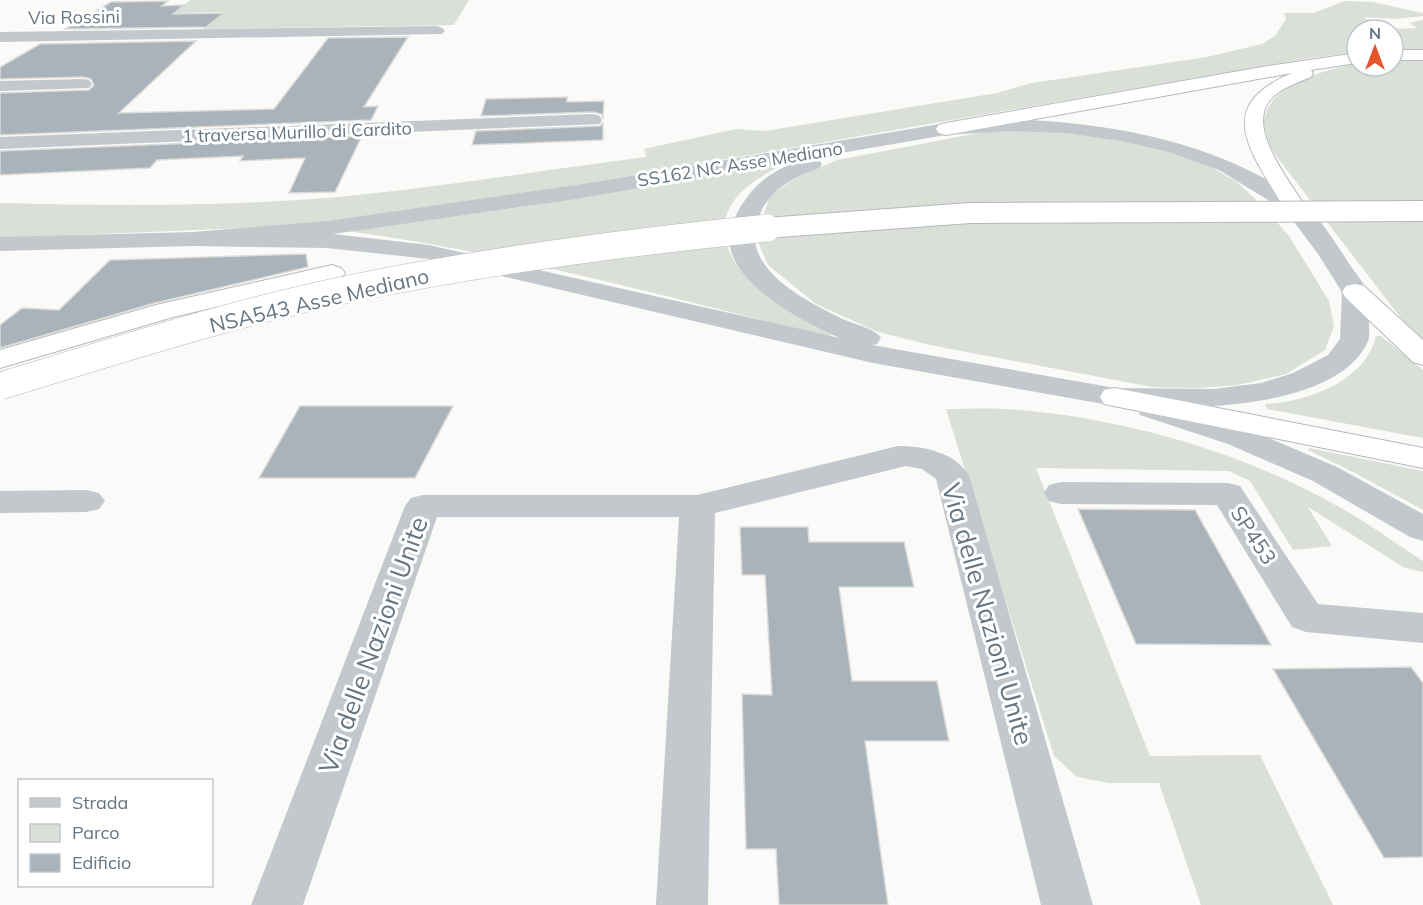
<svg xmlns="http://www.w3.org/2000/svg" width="1423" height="905" font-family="Mulish,sans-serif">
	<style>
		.green { fill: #dadfd7 }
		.building { fill: #aab3b9; stroke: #dcdcda; stroke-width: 1.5 }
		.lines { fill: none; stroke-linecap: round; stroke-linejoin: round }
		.trunk-casing { stroke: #b4b9bd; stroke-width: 2 }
		.minor { fill: #c3c8cc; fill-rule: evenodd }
		.tertiary { fill: #c3c8cc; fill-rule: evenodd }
		.trunk { fill: #fff; fill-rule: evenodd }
		.trunk-bridge-far1-casing { stroke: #b4b9bd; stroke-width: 22; stroke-linecap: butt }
		.trunk-bridge-casing { stroke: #b4b9bd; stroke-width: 28; stroke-linecap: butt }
		.trunk-bridge-far1 { stroke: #fff; stroke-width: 20 }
		.trunk-bridge { stroke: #fff; stroke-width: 27 }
		.labels { text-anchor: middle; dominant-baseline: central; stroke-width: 6; stroke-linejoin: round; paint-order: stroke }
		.far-street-label { font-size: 18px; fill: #657683; stroke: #fff }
		.street-label { font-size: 21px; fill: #657683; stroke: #fff }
		.near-street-label { font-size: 26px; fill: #657683; stroke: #fff }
	</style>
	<rect width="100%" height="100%" fill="#fafaf8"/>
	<g class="green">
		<polygon points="91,0 469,0 454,25 203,29 223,12 173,13 190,0"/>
		<path d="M1345,1L1372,2L1423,13V16L1396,19L1362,17L1388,29L1417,28L1409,23L1423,20V50H1393V30H1357V52L1304,59L519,195L333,222L246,228L0,238V203C119,206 239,207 358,195C455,185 551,169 646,157L644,149L736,129L765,131L997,93L1032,83L1207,57L1262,44L1275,36L1286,19L1284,13H1313Z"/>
		<path d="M1423,58V342L1404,322L1270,148C1269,140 1263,127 1264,120C1270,83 1327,70 1357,63V66H1393V59Z"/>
		<polygon points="1053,130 1145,143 1206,164 1237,182 1262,205 1289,236 1329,301 1334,326 1325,350 1286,374 1238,385 1200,388 1152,387 930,345 878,332 816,304 768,265 758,242 763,217 770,195 801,175 837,160 989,131"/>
		<path d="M791,159L794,160C759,175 713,200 727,245C730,256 738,268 746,276C772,297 804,313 832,331L830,337C670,298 510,253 347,231L522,207Z"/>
		<path d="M1376,336H1381L1423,370V438L1267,409L1265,404C1307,402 1365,382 1376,336Z"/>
		<path d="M946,409C965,409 985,408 1005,409C1117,416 1241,451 1339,507C1368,523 1395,543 1423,561V572L1405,568L1308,507L1332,546L1293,550L1250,481L1229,471L1036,468L1150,756L1260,755L1333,905H1201L1159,783H1109L1077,777L1054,756Z"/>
		<polygon points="1309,448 1423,471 1423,510 1355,473 1308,450"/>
	</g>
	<g class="building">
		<polygon points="168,1 162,6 184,5 173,14 224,13 206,27 65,29 111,2"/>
		<polygon points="408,37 364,107 378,106 371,120 0,135 0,93 89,90 94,85 91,79 83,77 0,79 0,67 40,44 196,41 119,113 274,109 328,38"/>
		<polygon points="567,97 567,102 604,101 603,118 601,114 593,112 481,116 486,99"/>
		<polygon points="603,123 603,140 472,145 476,131 600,126"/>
		<polygon points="362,136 335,192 289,193 305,158 240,161 243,156 157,160 150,168 0,175 0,151"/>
		<polygon points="306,254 308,267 155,303 0,348 0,325 22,308 59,310 110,260"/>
		<polygon points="300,406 453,406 415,478 259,478"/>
		<polygon points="1078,509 1195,510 1271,645 1136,644"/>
		<polygon points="740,527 808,527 809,542 904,542 914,587 839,587 852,681 937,681 949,741 865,741 888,905 779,905 776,849 746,849 742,694 772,695 765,575 742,575"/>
		<polygon points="1411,667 1423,683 1423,857 1384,858 1273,669"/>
	</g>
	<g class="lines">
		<defs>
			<g id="trunk">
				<rect x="1393" y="50" width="30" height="10"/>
				<path d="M1357,53V63L1311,70L1313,73L1311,77C1297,83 1277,89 1268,103C1249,131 1290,182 1305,206L1302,211L1294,213L1286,211L1283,206C1251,151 1212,107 1292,73L946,135L939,133L936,129L939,125L946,123L1262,67Z"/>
				<polygon points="332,265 341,268 345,273 341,278 173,317 0,368 0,350 156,305"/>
				<polygon points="1355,284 1364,286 1423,340 1423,365 1413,362 1346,298 1342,292 1346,286"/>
				<polygon points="1115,388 1423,448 1423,468 1104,404 1100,397 1104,390"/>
			</g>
		</defs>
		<use href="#trunk" class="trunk-casing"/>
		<g class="minor">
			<polygon points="437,26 442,28 445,31 442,34 0,42 0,32"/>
			<polygon points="83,79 89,80 92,84 89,88 0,91 0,81"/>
			<polygon points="593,114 600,116 602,120 600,124 0,149 0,137"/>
			<path d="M898,446C924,446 954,452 969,475L1093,905H1041L936,479L922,469L906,466L715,513L708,905H656L679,517H437L303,905H251L405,506L411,498L423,495H697Z"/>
			<polygon points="1061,482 1228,483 1240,486 1318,604 1423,613 1423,643 1306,632 1292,627 1217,505 1061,504 1049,501 1044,493 1049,485"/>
			<polygon points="87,490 99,493 105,501 99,509 87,512 0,513 0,491"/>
		</g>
		<path class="tertiary" d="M1010,119C1112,123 1214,141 1300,200C1315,210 1339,248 1350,265C1355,273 1364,282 1367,291C1371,299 1370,314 1369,323C1369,328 1370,336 1368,341C1343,399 1232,407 1179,407L1250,430L1337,467L1423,514V541L1410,537L1313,481L1228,444L1140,415L1137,406H1115L873,363L429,259L327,248L193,246L0,251V237L193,232L328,221L576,185L946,123ZM1010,131L1066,133L1122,141L1169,152L1219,170L1286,211L1318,254L1342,292L1340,339L1328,355L1293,373L1261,383L1214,389L1115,388L872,345L877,344L881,338C874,328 857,325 845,320C808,302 739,269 758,219C768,190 792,178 819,168L822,164L819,160L812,158L946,135ZM811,158C782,165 759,178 743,203C735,215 728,231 730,246C736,287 806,323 840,338L429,245L333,234L576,199Z"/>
		<use href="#trunk" class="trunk"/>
		<defs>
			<polyline id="trunk-bridge-far1" points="752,229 970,213 1423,211"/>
			<path id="trunk-bridge" d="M0,386C116,351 235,312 354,288C491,260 629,242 767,228"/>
		</defs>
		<use href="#trunk-bridge-far1" class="trunk-bridge-far1-casing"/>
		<use href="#trunk-bridge" class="trunk-bridge-casing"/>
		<use href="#trunk-bridge-far1" class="trunk-bridge-far1"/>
		<use href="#trunk-bridge" class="trunk-bridge"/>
	</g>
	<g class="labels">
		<g class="far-street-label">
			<text transform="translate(74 17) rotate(-1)">Via Rossini</text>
			<text transform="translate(297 132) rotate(-2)">1 traversa Murillo di Cardito</text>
			<text transform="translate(740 164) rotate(-9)">SS162 NC Asse Mediano</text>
		</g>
		<g class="street-label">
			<text transform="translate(319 300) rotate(-13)">NSA543 Asse Mediano</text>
			<text transform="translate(1254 535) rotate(57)">SP453</text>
		</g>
		<g class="near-street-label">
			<text transform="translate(988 614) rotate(74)">Via delle Nazioni Unite</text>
			<text transform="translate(373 645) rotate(-70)">Via delle Nazioni Unite</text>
		</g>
	</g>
	<rect x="18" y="779" width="195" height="108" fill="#ffffff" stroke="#c1c8cd" stroke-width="1.5"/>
	<rect x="30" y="798" width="30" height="9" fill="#c3c8cc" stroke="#c1c8cd" stroke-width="1.5"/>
	<text x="72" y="809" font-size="18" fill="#657683">Strada</text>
	<rect x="30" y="824" width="30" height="18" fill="#dadfd7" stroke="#c1c8cd" stroke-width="1.5"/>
	<text x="72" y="839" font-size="18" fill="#657683">Parco</text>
	<rect x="30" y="854" width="30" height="18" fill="#aab3b9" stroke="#c1c8cd" stroke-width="1.5"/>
	<text x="72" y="869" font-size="18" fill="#657683">Edificio</text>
	<g transform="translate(1375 48)"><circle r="28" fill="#ffffff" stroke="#c1c8cd" stroke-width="1.5"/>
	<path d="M0-4.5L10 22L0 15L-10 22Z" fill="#e4572e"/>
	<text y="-9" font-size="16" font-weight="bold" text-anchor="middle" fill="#657683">N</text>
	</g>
</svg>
